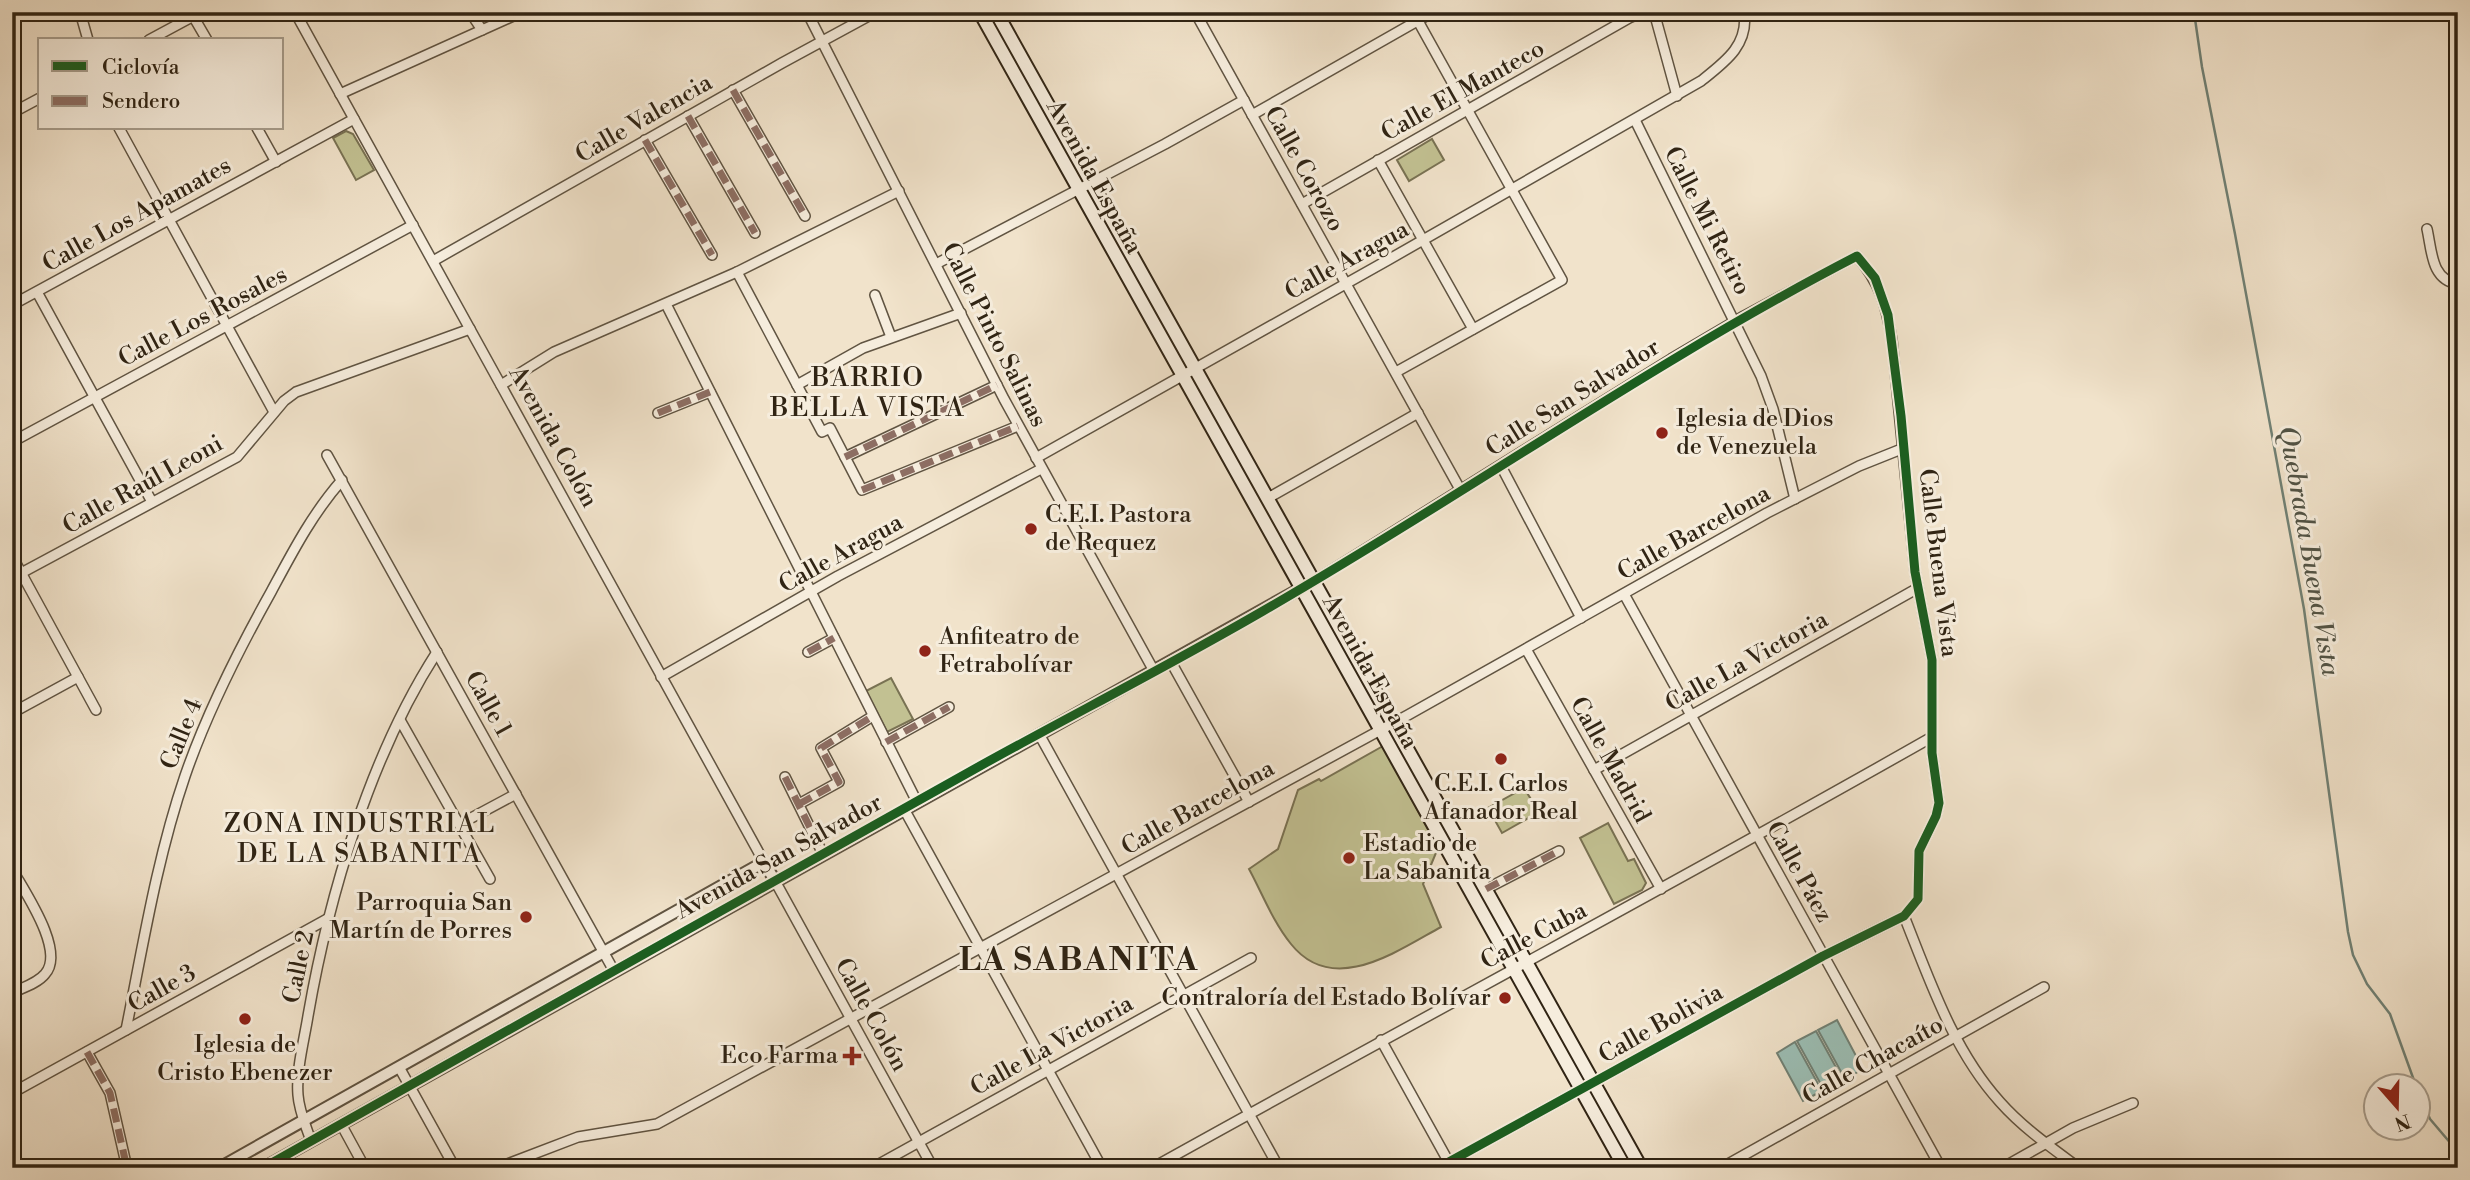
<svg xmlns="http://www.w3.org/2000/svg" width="2470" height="1180" font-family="'Libre Bodoni',serif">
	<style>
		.green { fill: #c2c192; stroke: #797253; stroke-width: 2 }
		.water { fill: #9bbeb4; stroke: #708074; stroke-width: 2 }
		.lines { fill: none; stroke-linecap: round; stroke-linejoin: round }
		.stream { stroke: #708074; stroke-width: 2.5 }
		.minor-casing { stroke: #605442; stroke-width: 12 }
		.tertiary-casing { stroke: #605442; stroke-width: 14 }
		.secondary-casing { stroke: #302414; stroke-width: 16 }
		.minor { stroke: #f6eddd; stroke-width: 9 }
		.tertiary { stroke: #f6eddd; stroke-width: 10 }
		.secondary { stroke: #f6eddd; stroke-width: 12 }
		.quiet { stroke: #8d6e63; stroke-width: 7; stroke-dasharray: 14 7; stroke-linecap: butt }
		.cycleway-casing { stroke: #f6eddd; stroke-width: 13 }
		.cycleway { stroke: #1b5e20; stroke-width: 9 }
		.poi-dot { fill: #8f2418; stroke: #f6eddd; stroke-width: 2.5 }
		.labels { text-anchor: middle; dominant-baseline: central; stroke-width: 6; stroke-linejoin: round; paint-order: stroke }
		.street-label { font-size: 24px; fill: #302414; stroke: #f6eddd }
		.poi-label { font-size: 24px; fill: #302414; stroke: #f6eddd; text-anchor: start }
		.neighbourhood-label { font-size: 26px; letter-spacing: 2px; fill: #302414; stroke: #f6eddd }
		.water-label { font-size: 26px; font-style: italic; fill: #505244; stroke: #f6eddd }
		.district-label { font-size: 32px; font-weight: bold; letter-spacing: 2px; fill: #302414; stroke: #f6eddd }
	</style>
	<rect width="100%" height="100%" fill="#f1e3cb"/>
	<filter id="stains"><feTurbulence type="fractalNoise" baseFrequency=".00286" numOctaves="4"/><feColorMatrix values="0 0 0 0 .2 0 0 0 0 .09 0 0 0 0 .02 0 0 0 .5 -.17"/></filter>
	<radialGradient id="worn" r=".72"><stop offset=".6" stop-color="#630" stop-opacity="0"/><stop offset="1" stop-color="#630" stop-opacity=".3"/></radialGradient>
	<g class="green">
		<polygon points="346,131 353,134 374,170 356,180 333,138"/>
		<polygon points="1432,139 1444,160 1409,181 1397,160"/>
		<polygon points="891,678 913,719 887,732 866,691"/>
		<path d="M1383,746L1438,848L1423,884L1441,927C1397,951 1333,997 1291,944C1273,922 1262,893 1249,869L1278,849L1298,790L1319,779L1321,781Z"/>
		<polygon points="1524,788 1539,812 1502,833 1488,808"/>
		<polygon points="1608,823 1628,861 1634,859 1646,883 1642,890 1614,904 1580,838"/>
	</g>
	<g class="water">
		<polygon points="1837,1020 1863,1069 1845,1079 1818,1030"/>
		<polygon points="1816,1031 1843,1080 1824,1090 1797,1041"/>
		<polygon points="1795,1042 1822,1091 1803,1101 1777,1053"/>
	</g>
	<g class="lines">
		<g class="stream">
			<polyline points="2194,12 2202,67 2235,234 2304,609 2348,932 2353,955 2367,984 2390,1014 2416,1086"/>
			<polyline points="2418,1091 2430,1119 2458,1152"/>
		</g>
		<defs>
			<g id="minor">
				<polyline points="80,12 88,40"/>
				<polyline points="295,12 764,862"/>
				<polyline points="470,12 482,30"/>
				<polyline points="807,12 1004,399 1154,671"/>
				<polyline points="1195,12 1461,491"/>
				<polyline points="1654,12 1677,96"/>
				<polyline points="193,16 207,40"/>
				<polyline points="149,40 201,12"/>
				<polyline points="733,90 805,216"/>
				<polyline points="340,94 522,12"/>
				<polyline points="12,113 40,98"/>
				<polyline points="1252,115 1433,12"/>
				<polyline points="688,116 755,233"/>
				<polyline points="1635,120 1761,376 1773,409 1795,499"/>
				<polyline points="119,128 274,412"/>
				<polyline points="257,128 276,162"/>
				<polyline points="645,140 712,255"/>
				<polyline points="1378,160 1473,329"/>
				<polyline points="1302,204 1629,18 1643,12"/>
				<path d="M2427,229C2432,251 2431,280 2458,284"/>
				<polyline points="433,261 782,63 876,12"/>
				<polyline points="936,264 1165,144 1244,100"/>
				<polyline points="737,272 822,432 830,428 862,490 1018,426"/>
				<polyline points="37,292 152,502"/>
				<polyline points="875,295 891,337"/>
				<polyline points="666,304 917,802"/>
				<polyline points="12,305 354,119"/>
				<polyline points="1396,372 1562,280 1413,12"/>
				<polyline points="501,385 554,352 737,272 899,191"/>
				<polyline points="797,385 863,348 961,313"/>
				<polyline points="658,413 710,392"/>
				<polyline points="12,442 413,225"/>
				<polyline points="327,455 614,971"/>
				<polyline points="845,457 997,385"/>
				<path d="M1036,458L1388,260L1701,81C1725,62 1749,45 1744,12"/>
				<polyline points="1501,466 1581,618"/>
				<polyline points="1268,498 1418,413"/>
				<polyline points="12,556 96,710"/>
				<polyline points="12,578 237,457 284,401 296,392 470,329"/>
				<path d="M1314,581L1671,359L1744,316L1857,256C1880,283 1886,305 1892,340L1915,572L1932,660V753L1939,803L1936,816L1919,851L1918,899L1904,916L1823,956L1438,1168"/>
				<polyline points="1624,594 1941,1168"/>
				<polyline points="1526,649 1661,889"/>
				<polyline points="808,652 834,638"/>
				<polyline points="1171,662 1249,802"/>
				<polyline points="661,677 838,576 1041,469"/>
				<polyline points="12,713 78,677"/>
				<polyline points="400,720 490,879"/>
				<polyline points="1039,734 1279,1168"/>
				<polyline points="886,742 949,707"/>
				<polyline points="1594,770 1918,588"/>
				<polyline points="785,777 823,854"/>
				<polyline points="799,804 839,782 821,748 873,716"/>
				<polyline points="904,809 1102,1168"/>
				<polyline points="460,824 516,794"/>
				<path d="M12,869C24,891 66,951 45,974C38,983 22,988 12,993"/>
				<polyline points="775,881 933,1168"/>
				<polyline points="1486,889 1559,851"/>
				<path d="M1904,916C1930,981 1953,1050 2000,1102C2023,1128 2052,1148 2079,1168"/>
				<path d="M126,1030C143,945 157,858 185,776C207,712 238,651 271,592C292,553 312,514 342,480"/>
				<polyline points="1381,1040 1452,1168"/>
				<polyline points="87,1052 110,1093 127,1168"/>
				<polyline points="399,1067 455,1168"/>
				<polyline points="12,1093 329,918"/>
				<polyline points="341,1124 365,1168"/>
				<path d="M311,1141C306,1126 299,1111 298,1095C296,1070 304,1041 308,1016C329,895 370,756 437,652"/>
				<polyline points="497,1168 578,1137 657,1124 1408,715 1767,513 1859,466 1904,448"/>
				<polyline points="872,1168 1251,958"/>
				<path d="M1152,1168C1412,1023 1674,884 1932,737"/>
				<polyline points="1721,1168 2044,987"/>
				<polyline points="2002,1168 2073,1128 2133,1103"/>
			</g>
			<g id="tertiary">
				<polyline points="219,1168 764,862 775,881"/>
				<polyline points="263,1168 1314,581"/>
			</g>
			<g id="secondary">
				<polyline points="980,12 1625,1168"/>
				<polyline points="996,12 1641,1168"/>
			</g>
		</defs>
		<use href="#minor" class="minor-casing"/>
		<use href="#tertiary" class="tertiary-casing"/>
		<use href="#secondary" class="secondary-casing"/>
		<use href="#minor" class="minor"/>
		<use href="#tertiary" class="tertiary"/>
		<use href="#secondary" class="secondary"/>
		<g class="quiet">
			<polyline points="733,90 805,216"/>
			<polyline points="688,116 755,233"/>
			<polyline points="645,140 712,255"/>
			<polyline points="658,413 710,392"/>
			<polyline points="845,457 997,385"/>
			<polyline points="862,490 1018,426"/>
			<polyline points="808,652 834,638"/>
			<polyline points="886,742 949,707"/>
			<polyline points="785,777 823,854"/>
			<polyline points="799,804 839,782 821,748 873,716"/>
			<polyline points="1486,889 1559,851"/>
			<polyline points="87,1052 110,1093 127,1168"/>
		</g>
		<defs>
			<path id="cycleway" d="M263,1168C502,1034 740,899 980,766C1074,714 1170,665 1263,611C1463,496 1652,362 1857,256L1875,278L1888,315L1901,416L1915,572L1932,660V753L1939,803L1936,816L1919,851L1918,899L1904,916L1823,956L1438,1168"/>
		</defs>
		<use href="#cycleway" class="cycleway-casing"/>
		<use href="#cycleway" class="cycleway"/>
	</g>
	<g class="poi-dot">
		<circle cx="1662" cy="433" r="7"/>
		<circle cx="1031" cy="529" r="7"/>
		<circle cx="925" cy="651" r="7"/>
		<circle cx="1501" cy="759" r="7"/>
		<circle cx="1349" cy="858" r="7"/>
		<circle cx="526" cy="917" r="7"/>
		<circle cx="1505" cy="998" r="7"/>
		<circle cx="245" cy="1019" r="7"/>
		<path d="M848.5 1045.5h7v7h7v7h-7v7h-7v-7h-7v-7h7z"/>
	</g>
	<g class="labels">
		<g class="street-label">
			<text transform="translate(1463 91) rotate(-29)">Calle El Manteco</text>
			<text transform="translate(644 119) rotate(-30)">Calle Valencia</text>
			<text transform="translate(1304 169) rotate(61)">Calle Corozo</text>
			<text transform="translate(1094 177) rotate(61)">Avenida España</text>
			<text transform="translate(137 215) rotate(-29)">Calle Los Apamates</text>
			<text transform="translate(1707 221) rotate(63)">Calle Mi Retiro</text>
			<text transform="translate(1347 261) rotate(-29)">Calle Aragua</text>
			<text transform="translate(203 317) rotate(-28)">Calle Los Rosales</text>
			<text transform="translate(994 335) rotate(63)">Calle Pinto Salinas</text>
			<text transform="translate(1573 398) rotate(-32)">Calle San Salvador</text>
			<text transform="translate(553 437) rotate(61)">Avenida Colón</text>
			<text transform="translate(143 485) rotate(-29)">Calle Raúl Leoni</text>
			<text transform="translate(1694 533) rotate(-29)">Calle Barcelona</text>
			<text transform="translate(841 554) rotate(-29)">Calle Aragua</text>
			<text transform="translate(1938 563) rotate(83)">Calle Buena Vista</text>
			<text transform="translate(1747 662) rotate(-29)">Calle La Victoria</text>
			<text transform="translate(1370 672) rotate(61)">Avenida España</text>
			<text transform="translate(488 704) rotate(61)">Calle 1</text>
			<text transform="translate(182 734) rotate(-68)">Calle 4</text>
			<text transform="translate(1610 760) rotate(61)">Calle Madrid</text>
			<text transform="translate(1198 808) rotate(-29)">Calle Barcelona</text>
			<text transform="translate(779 857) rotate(-29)">Avenida San Salvador</text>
			<text transform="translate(1799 872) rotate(61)">Calle Páez</text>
			<text transform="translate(1534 936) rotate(-28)">Calle Cuba</text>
			<text transform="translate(299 967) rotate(-78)">Calle 2</text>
			<text transform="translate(162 989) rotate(-29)">Calle 3</text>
			<text transform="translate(871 1015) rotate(61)">Calle Colón</text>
			<text transform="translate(1661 1024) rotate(-29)">Calle Bolivia</text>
			<text transform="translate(1052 1046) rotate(-29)">Calle La Victoria</text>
			<text transform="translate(1873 1061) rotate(-29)">Calle Chacaíto</text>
		</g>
		<g class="poi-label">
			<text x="1676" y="419">Iglesia de Dios<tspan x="1676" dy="28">de Venezuela</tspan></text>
			<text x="1045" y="515">C.E.I. Pastora<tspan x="1045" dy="28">de Requez</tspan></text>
			<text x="939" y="637">Anfiteatro de<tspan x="939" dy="28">Fetrabolívar</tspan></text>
			<text x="1501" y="784" text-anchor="middle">C.E.I. Carlos<tspan x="1501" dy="28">Afanador Real</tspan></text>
			<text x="1363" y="844">Estadio de<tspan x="1363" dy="28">La Sabanita</tspan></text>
			<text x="512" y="903" text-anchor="end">Parroquia San<tspan x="512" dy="28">Martín de Porres</tspan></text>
			<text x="1491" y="998" text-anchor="end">Contraloría del Estado Bolívar</text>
			<text x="245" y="1045" text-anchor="middle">Iglesia de<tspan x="245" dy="28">Cristo Ebenezer</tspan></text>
			<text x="838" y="1056" text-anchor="end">Eco Farma</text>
		</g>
		<g class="neighbourhood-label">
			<text x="868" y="378">BARRIO<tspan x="868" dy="30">BELLA VISTA</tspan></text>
			<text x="360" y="824">ZONA INDUSTRIAL<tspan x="360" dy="30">DE LA SABANITA</tspan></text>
		</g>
		<g class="water-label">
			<text transform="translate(2309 551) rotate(80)">Quebrada Buena Vista</text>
		</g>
		<g class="district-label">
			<text x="1079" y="960">LA SABANITA</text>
		</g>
	</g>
	<rect width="2470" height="1180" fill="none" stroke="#f1e3cb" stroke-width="42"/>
	<rect x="14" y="14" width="2442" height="1152" fill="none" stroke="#302414" stroke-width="3.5"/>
	<rect x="21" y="21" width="2428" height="1138" fill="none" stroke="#302414" stroke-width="2"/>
	<rect x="38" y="38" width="245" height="91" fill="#f6eddd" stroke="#a79d8d" stroke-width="2"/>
	<rect x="52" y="61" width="35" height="10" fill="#1b5e20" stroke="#a79d8d" stroke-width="2"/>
	<text x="102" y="74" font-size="21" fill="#302414">Ciclovía</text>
	<rect x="52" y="96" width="35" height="10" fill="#8d6e63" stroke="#a79d8d" stroke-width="2"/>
	<text x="102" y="108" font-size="21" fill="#302414">Sendero</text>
	<g transform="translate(2397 1107) rotate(160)"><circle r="33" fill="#f6eddd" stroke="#a79d8d" stroke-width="2"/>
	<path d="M0-5L12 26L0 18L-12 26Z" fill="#8f2418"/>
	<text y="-10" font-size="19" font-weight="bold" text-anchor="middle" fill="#302414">N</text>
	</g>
	<rect width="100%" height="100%" filter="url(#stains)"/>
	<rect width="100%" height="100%" fill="url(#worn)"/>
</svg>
